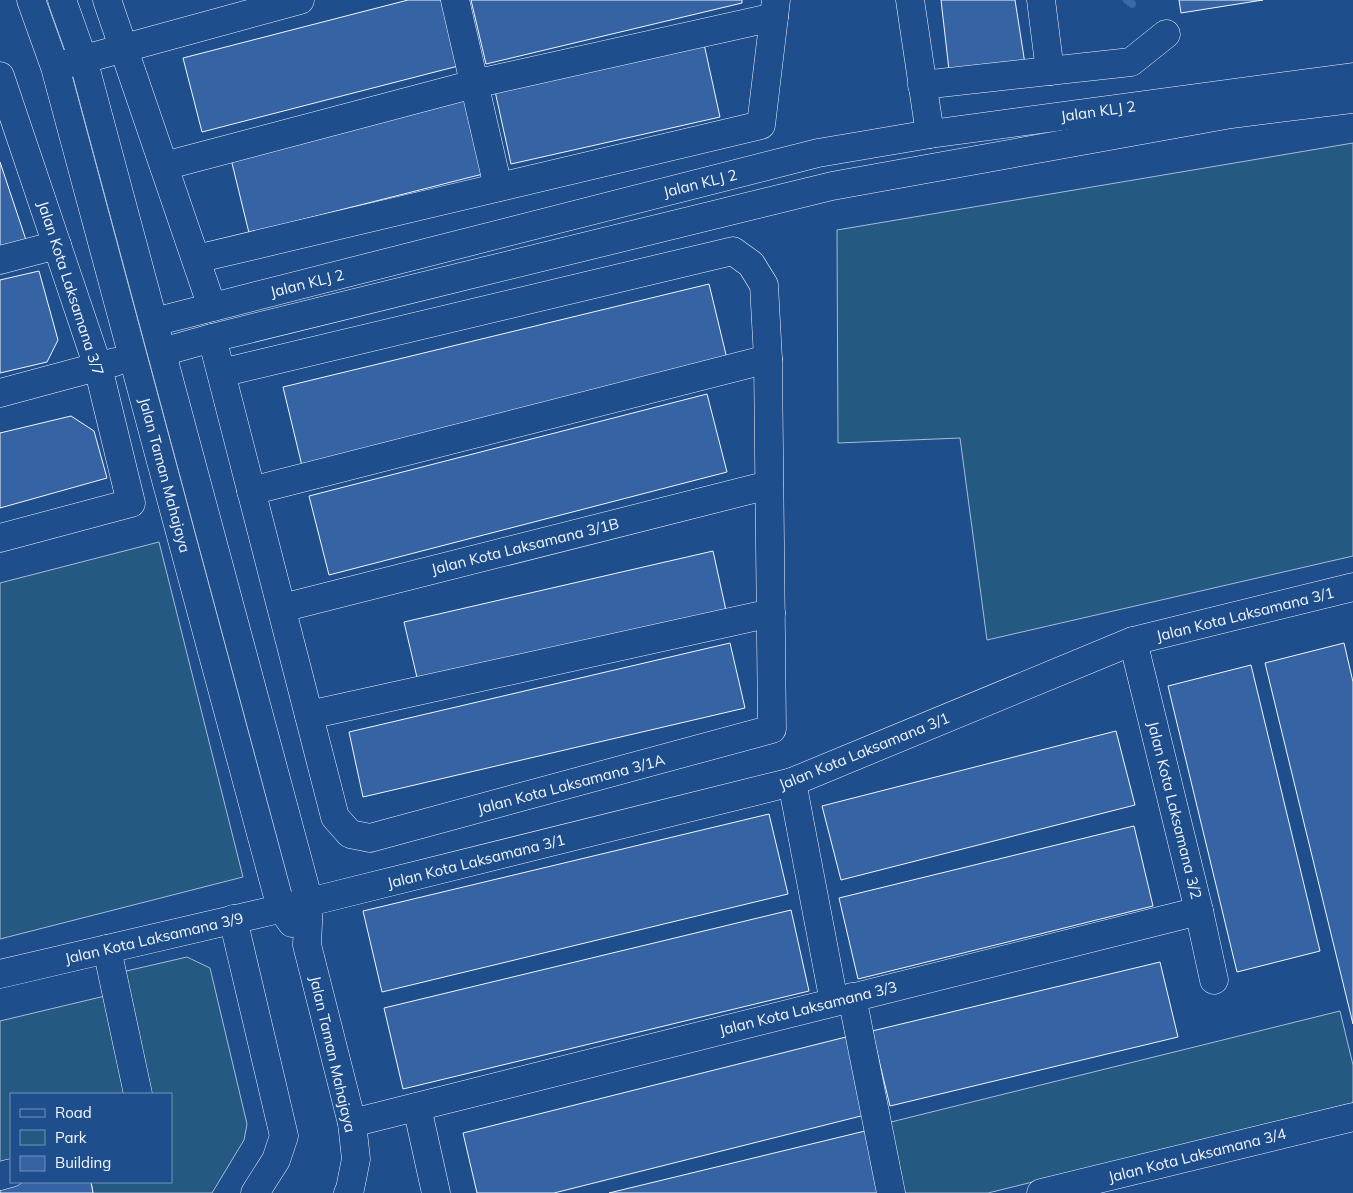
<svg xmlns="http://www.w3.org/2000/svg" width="1353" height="1193" font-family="Mulish,sans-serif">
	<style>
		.green { fill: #245a82; stroke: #a8bbd7 }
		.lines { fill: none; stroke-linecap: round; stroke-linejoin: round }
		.stream { stroke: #3b69a3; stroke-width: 8 }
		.building { fill: #3563a3; stroke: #f2f6ff }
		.minor-casing { stroke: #f2f6ff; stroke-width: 29 }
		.minor { stroke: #1f4e8c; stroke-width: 28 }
		.labels { text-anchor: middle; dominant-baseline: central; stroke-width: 4; stroke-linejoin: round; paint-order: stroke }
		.street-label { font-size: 15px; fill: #f2f6ff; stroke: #1f4e8c }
	</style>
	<rect width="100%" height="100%" fill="#1f4e8c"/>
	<g class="green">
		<polygon points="1353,143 1353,556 987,640 960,438 838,443 837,230"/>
		<polygon points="159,542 243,877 0,939 0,583"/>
		<polygon points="187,957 210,968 247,1124 244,1140 212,1193 93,1193 91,1182 171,1182 171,1094 147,1094 122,972"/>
		<polygon points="105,996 132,1094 11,1094 11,1167 0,1170 0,1021"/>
		<polygon points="1340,1011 1353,1065 1353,1103 988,1193 904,1193 887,1123"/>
	</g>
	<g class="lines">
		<polyline class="stream" points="1127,0 1132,4"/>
	</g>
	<g class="building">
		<polygon points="408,0 445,0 462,65 202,132 183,58"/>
		<polygon points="471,0 742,0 742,3 486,64"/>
		<polygon points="941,0 1015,0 1025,64 949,70"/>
		<polygon points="1179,0 1263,0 1181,13"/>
		<polygon points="704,44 720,117 511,164 495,91"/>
		<polygon points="465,100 483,174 249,233 231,159"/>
		<polygon points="0,162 26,240 0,249"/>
		<polygon points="39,271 58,340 47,362 0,373 0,280"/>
		<polygon points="709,284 728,363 302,466 283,387"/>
		<polygon points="707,394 727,472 329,575 309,496"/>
		<polygon points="71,416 94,431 107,478 0,508 0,433"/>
		<polygon points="713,551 727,615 419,686 404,622"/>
		<polygon points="730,643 745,708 363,797 349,732"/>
		<polygon points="1344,643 1353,682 1353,1024 1265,663"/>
		<polygon points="1251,665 1320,951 1237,972 1168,686"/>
		<polygon points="1116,731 1135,805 841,880 822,806"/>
		<polygon points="769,814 788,894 382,992 363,911"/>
		<polygon points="1134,826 1153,906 858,979 839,898"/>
		<polygon points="791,910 809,991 403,1089 384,1008"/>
		<polygon points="1160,962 1178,1037 890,1106 872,1031"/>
		<polygon points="846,1037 865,1115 554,1193 477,1193 463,1133"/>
		<polygon points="865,1131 879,1193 609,1193"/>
		<polygon points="0,1182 91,1182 93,1193 0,1193"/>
	</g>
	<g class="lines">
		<defs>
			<g id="minor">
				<polyline points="31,0 55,67 281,908 292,923"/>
				<polyline points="62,0 83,59 309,902 307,945 352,1123 356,1159 350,1189 348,1193"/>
				<polyline points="107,0 212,307"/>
				<polyline points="455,0 498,187"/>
				<polyline points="910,0 930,134"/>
				<polyline points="1041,0 1050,71"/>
				<polyline points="66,64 300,0"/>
				<polyline points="0,76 98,367 131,503 0,538"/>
				<polyline points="922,85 1131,62 1166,34"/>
				<polyline points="164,166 474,84 774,17"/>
				<polyline points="196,259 761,125 776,0"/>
				<polyline points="0,260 57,245"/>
				<polyline points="154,322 818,153 930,134 1353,77"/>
				<polyline points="212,338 221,373 335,817 350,834 370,838 772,729 768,359 764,285 751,264 733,251 221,373"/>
				<polyline points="162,352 212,338 832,186 1231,114 1353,99"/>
				<polyline points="0,393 115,362"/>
				<polyline points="251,491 768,359"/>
				<polyline points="282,608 769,485"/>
				<polyline points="1133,641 1199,911 1214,980"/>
				<polyline points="309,715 771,613"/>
				<polyline points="792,782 834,1002"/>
				<polyline points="233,919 284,1136 276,1160 255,1193"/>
				<polyline points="107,949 138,1094"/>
				<polyline points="0,974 309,902 792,782 1133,641 1353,587"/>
				<polyline points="852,997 891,1193"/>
				<polyline points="417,1107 436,1193"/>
				<polyline points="352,1123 1199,911"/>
				<polyline points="0,1176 11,1173"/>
				<polyline points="1041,1193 1353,1117"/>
			</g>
		</defs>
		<use href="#minor" class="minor-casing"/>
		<use href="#minor" class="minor"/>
	</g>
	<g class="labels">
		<g class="street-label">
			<text transform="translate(1098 111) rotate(-8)">Jalan KLJ 2</text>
			<text transform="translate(700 183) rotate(-14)">Jalan KLJ 2</text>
			<text transform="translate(307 283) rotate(-14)">Jalan KLJ 2</text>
			<text transform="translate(71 288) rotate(72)">Jalan Kota Laksamana 3/7</text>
			<text transform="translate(165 475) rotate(75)">Jalan Taman Mahajaya</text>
			<text transform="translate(525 546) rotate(-14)">Jalan Kota Laksamana 3/1B</text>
			<text transform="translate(1245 614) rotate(-14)">Jalan Kota Laksamana 3/1</text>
			<text transform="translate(864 751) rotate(-22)">Jalan Kota Laksamana 3/1</text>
			<text transform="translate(571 784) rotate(-15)">Jalan Kota Laksamana 3/1A</text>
			<text transform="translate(1175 810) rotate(76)">Jalan Kota Laksamana 3/2</text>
			<text transform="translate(476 861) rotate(-14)">Jalan Kota Laksamana 3/1</text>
			<text transform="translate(154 938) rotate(-13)">Jalan Kota Laksamana 3/9</text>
			<text transform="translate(808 1008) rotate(-14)">Jalan Kota Laksamana 3/3</text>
			<text transform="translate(333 1054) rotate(77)">Jalan Taman Mahajaya</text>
			<text transform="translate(1197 1155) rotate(-14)">Jalan Kota Laksamana 3/4</text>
		</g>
	</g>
	<rect x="10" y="1093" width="162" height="90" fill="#1f4e8c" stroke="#7391ba"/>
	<rect x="20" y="1109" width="25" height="8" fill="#1f4e8c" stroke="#7391ba"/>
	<text x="55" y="1118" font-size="15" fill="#f2f6ff">Road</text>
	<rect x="20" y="1130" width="25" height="15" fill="#245a82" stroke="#7391ba"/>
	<text x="55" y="1143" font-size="15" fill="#f2f6ff">Park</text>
	<rect x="20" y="1156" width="25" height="15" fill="#3563a3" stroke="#7391ba"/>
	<text x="55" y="1168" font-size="15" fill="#f2f6ff">Building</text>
</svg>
